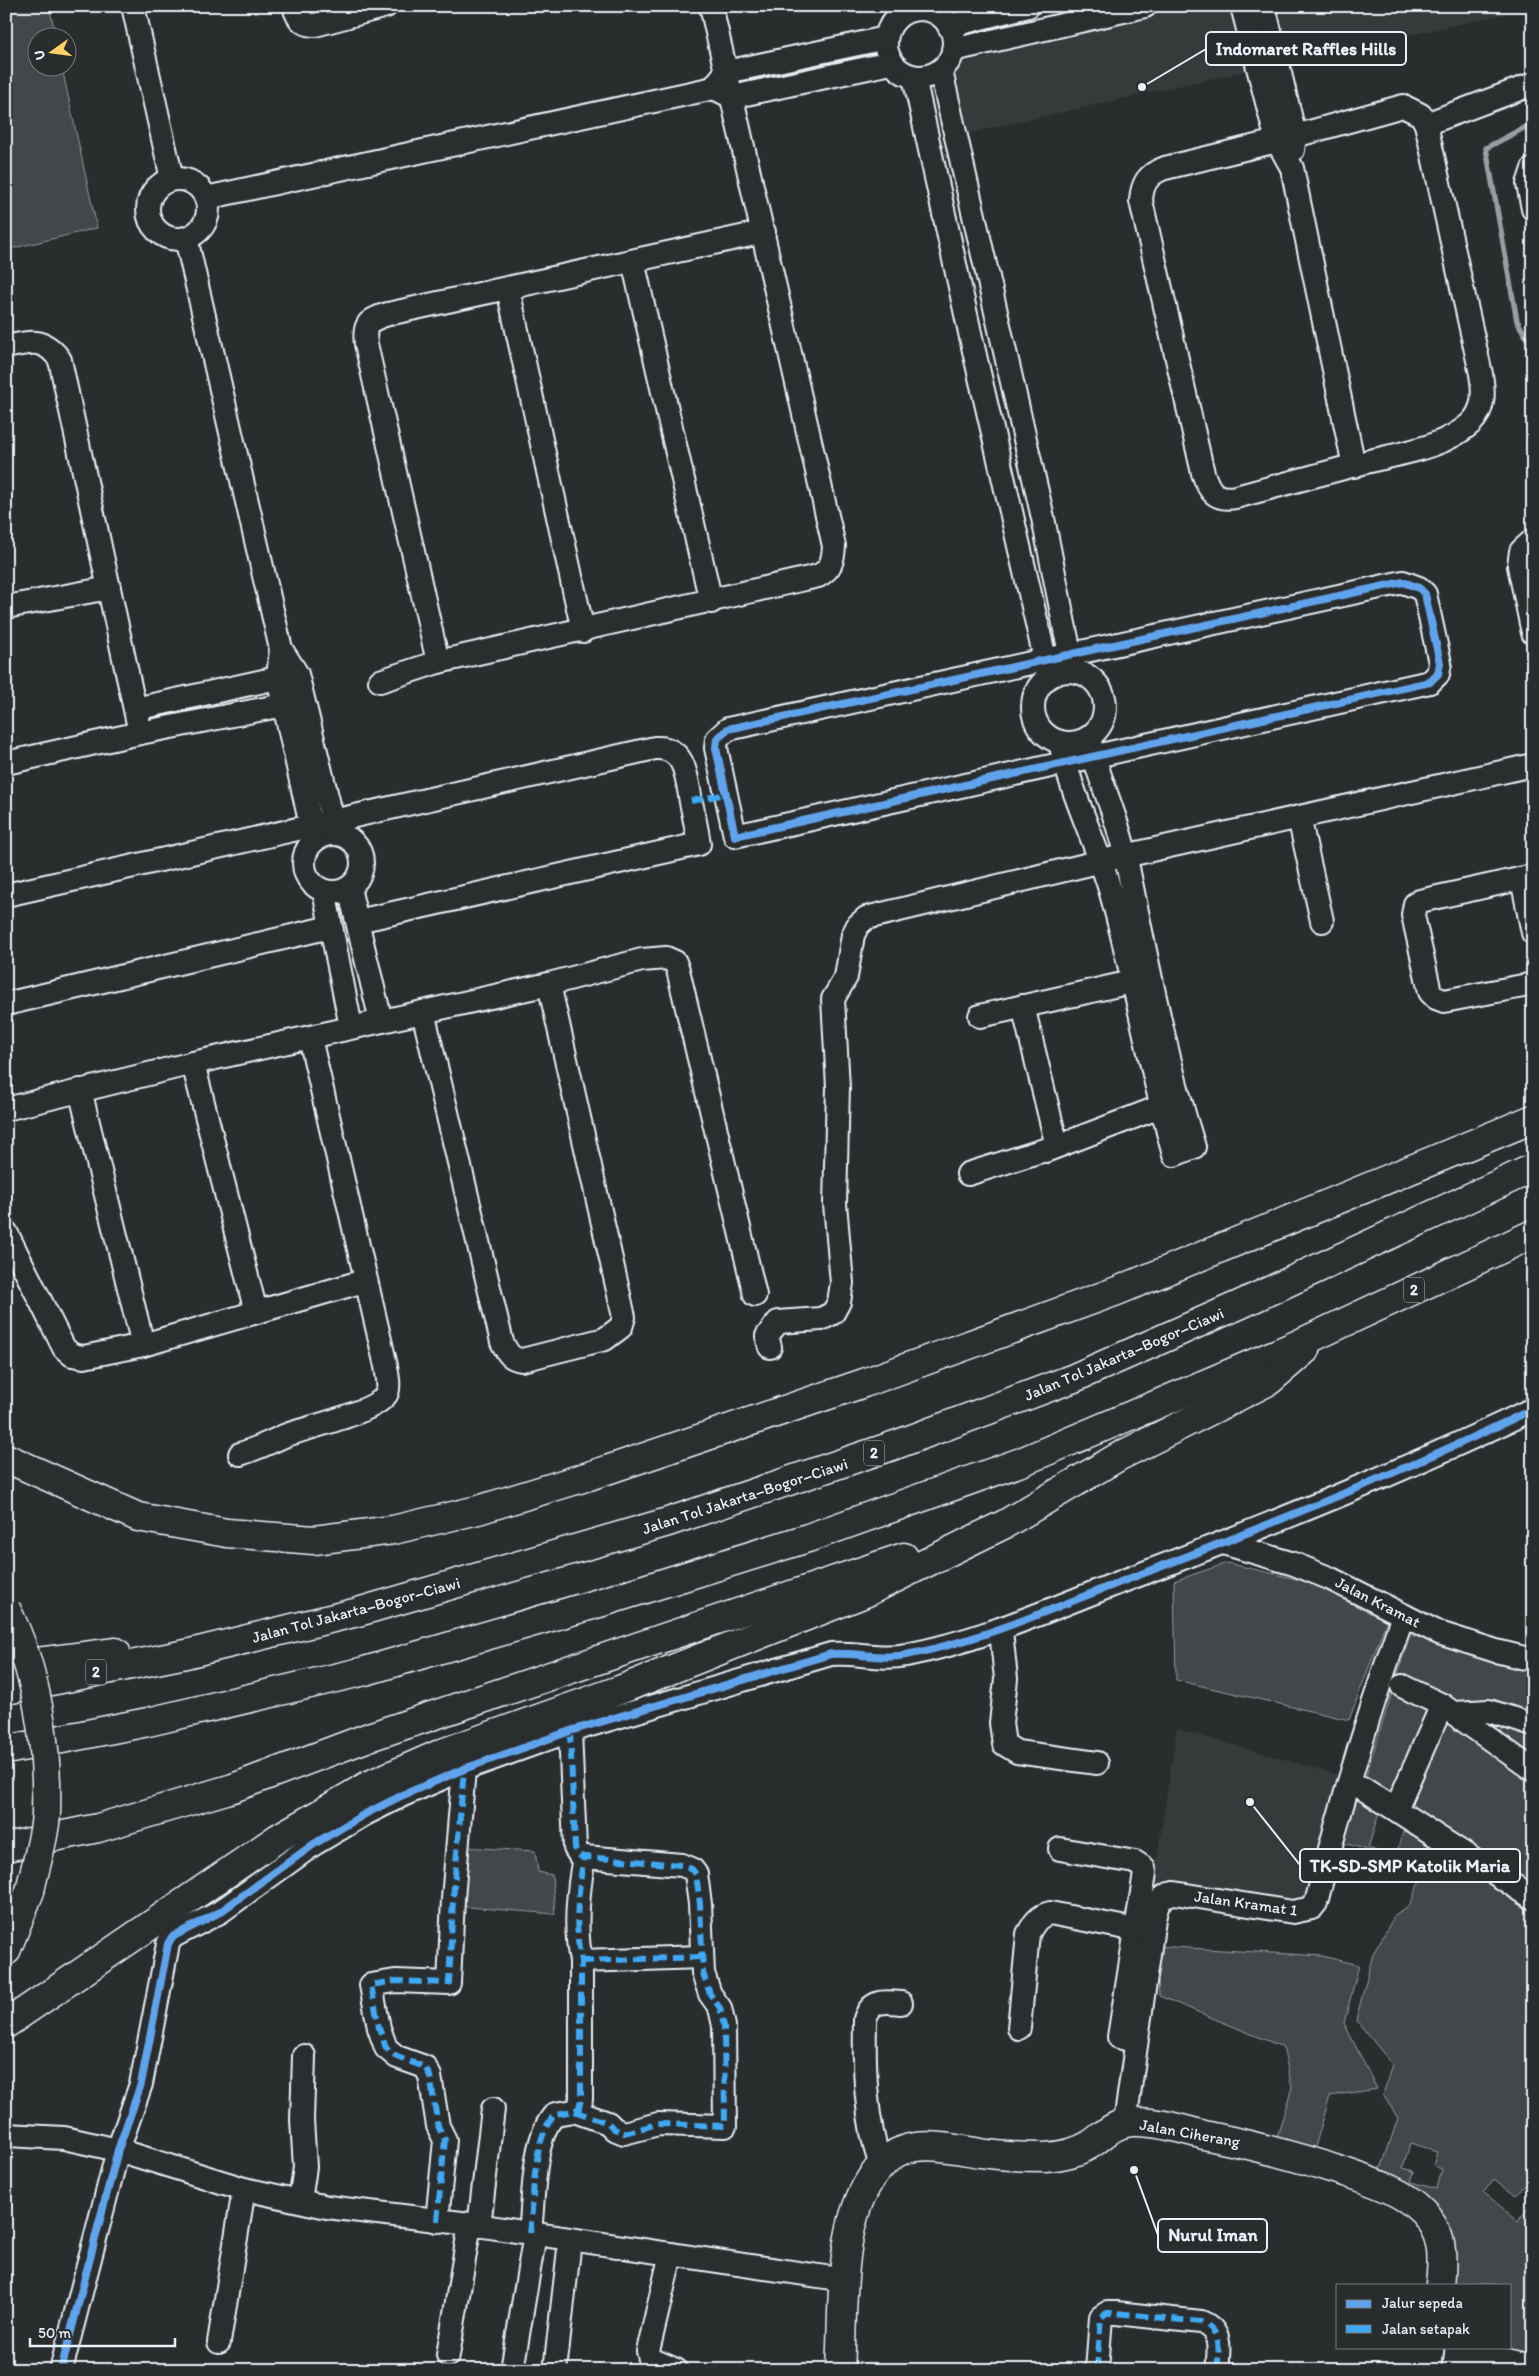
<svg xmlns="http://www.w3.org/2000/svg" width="1539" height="2376" font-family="Itim,sans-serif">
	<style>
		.built { fill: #363a3b }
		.green { fill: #424648; stroke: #959ca0; fill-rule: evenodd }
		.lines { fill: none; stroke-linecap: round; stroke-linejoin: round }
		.stream { stroke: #989fa3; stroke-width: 5.5 }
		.street-casing { stroke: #e8f1f8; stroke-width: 26 }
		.secondary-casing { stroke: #e8f1f8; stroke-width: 31 }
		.highway-casing { stroke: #e8f1f8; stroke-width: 31 }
		.street { stroke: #2a2d2e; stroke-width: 22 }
		.secondary { stroke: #2a2d2e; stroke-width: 28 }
		.highway { stroke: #2a2d2e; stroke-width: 28 }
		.highway-bridge-casing { stroke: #e8f1f8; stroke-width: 31; stroke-linecap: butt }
		.highway-bridge { stroke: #2a2d2e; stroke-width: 28 }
		.quiet { stroke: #3fa9f5; stroke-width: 6; stroke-dasharray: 12 6; stroke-linecap: butt }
		.cycleway-casing { stroke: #2a2d2e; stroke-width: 11 }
		.cycleway { stroke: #60a3ed; stroke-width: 8 }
		.labels { text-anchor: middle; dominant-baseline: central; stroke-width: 4; stroke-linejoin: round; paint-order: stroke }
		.shield { fill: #2a2d2e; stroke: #afb6bb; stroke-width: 1 }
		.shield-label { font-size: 15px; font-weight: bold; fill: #e8f1f8 }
		.street-label { font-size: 16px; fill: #e8f1f8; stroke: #2a2d2e }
		.leader { fill: none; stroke: #e8f1f8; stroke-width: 2 }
		.callout-dot { fill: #e8f1f8; stroke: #2a2d2e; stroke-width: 2 }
		.callout { fill: #2a2d2e; stroke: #e8f1f8; stroke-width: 2 }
		.callout-label { font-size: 18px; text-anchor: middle; font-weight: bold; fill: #e8f1f8 }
	</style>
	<rect width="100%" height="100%" fill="#2a2d2e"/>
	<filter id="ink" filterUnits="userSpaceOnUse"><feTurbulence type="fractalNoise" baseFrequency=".02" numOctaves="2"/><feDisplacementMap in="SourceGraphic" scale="10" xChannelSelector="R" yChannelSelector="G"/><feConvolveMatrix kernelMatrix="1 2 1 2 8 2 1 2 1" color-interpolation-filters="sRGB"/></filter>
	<g filter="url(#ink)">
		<g class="built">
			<polygon points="1182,6 1233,6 1250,70 969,133 956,76 960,63 969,55"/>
			<polygon points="1278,6 1533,6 1533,8 1291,61"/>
			<polygon points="1177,1729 1342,1776 1307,1909 1153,1884"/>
		</g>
		<g class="green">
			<polygon points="6,6 49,6 56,37 38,38 38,68 62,68 97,228 6,250"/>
			<polygon points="1227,1563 1309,1582 1388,1617 1349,1720 1176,1680 1174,1581"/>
			<path d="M1410,1635L1533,1666V2175L1516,2196L1494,2179L1483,2193L1518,2221L1533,2202V2360L1485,2347H1510V2285H1455L1438,2205L1379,2175L1398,2118L1383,2095L1392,2064L1356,2020L1373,1954L1395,1915L1410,1905L1424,1869L1339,1841L1362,1788ZM1380,1810L1407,1820L1395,1857L1368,1848ZM1410,2143L1437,2151L1433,2166L1442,2169L1437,2189L1411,2182L1414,2171L1403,2168Z"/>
			<polygon points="461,1847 535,1851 538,1872 552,1875 555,1914 455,1906"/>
			<polygon points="1156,1946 1322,1956 1359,1965 1344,2023 1377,2089 1330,2096 1314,2150 1276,2140 1292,2087 1283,2047 1159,1996"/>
		</g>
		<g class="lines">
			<polyline class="stream" points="1533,123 1486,148 1517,321 1533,348"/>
			<defs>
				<g id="street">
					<polyline points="133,6 172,179"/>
					<path d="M294,6C297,18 302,25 315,25L386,6"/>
					<polyline points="1242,6 1277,141 1292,168 1354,466"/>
					<polyline points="1264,6 1295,136 1293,150"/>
					<circle cx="920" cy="43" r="34"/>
					<polyline points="949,26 1028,6"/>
					<polyline points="953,50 1145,6"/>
					<polyline points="941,71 1043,518 1073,669"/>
					<polyline points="914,77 974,351 1049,676"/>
					<polyline points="717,83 726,72 886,38"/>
					<path d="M1403,106L1421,115L1426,124L1481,374C1484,392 1485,410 1470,424C1444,447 1403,453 1370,461C1325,473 1281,485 1236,497C1215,501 1209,491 1203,473L1141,201C1142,183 1148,174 1165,168L1277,141Z"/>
					<polyline points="1426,124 1533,84"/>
					<polyline points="1533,169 1528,184 1533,209"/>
					<circle cx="178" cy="209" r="30"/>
					<polyline points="206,198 714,88 732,97 891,63"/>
					<polyline points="186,238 281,649"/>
					<polyline points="633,261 711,602"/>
					<polyline points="508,289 583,631"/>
					<path d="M6,347C31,342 44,337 60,360L140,733L6,763"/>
					<polyline points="1533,540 1521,551 1519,566 1533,633"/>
					<polygon points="1403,582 1419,588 1425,594 1440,663 1438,674 1430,682 735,836 716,748 717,739 728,729"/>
					<polyline points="6,607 109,588"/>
					<path d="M438,662L366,344C363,323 369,320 388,314L764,232"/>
					<circle cx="1069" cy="707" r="36"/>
					<path d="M380,681L438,662L818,576C831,569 833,561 834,546L711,6"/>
					<polyline points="135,709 291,675"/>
					<polyline points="140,733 299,702"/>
					<path d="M1060,742C1071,794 1096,842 1111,893C1135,979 1150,1068 1174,1155L1194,1147C1164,1052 1146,955 1126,858C1118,817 1098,779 1089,738"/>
					<polyline points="1299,817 1322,921"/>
					<circle cx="333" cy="863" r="29"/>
					<polyline points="314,839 278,678 281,649 297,674 336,833"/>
					<polyline points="1533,876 1420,901 1415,904 1413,915 1430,992 1436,998 1444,1001 1533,984"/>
					<polyline points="1522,879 1533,933"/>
					<polyline points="349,888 381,1021"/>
					<polyline points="324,891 351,1027"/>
					<path d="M6,895L655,748C686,746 687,779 691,802C694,816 697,830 699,844L358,921"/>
					<polyline points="6,1004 330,927"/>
					<path d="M423,1012L502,1342C507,1352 510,1359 522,1360L605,1339L621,1327L624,1317L549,984"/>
					<polyline points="980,1016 1145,979"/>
					<polyline points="193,1063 256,1312"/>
					<polyline points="80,1090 143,1345"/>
					<polyline points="6,1109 193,1063 549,984 642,960 666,958 675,962 678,970 755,1295"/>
					<polyline points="1045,1151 1173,1102"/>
					<polyline points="968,1174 1057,1146 1023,1006"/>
					<polyline points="6,1232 64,1348 72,1355 84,1357 143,1345 364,1281"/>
					<polyline points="770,1347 767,1336 778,1322 821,1319 833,1313 839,1302 842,1283 835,1204 838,1087 833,999 846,977 853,935 858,925 866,918 1102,861 1533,765"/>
					<path d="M240,1454C256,1449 269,1443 284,1436C304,1428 379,1412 387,1393C390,1386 387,1374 386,1366L310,1038"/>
					<polyline points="1223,1543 1294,1564 1329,1578 1439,1633 1496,1651 1533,1660"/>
					<polyline points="1001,1631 1006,1679 1001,1723 1004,1744 1017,1752 1097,1763"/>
					<polyline points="1402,1686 1442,1705 1533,1770"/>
					<polyline points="1454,1713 1489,1711 1533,1725"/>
					<polyline points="570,1731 575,1848 580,1856 584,1857 682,1865 692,1869 696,1874 700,1904 703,1973 710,1994 720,2008 724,2026 725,2126 658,2124 624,2133 614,2129 608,2123 574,2111"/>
					<polyline points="1362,1788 1533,1898"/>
					<polyline points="1396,1809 1442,1705"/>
					<polyline points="1060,1849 1135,1862 1144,1868 1145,1873 1119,2037 1136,2042"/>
					<polyline points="581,1961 702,1957"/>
					<path d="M1019,2028L1028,1934C1034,1923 1038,1916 1050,1913L1136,1930"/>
					<path d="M1125,2123L1154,1919C1157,1906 1159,1895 1174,1893L1293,1912L1312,1908L1316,1903C1340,1805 1370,1710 1403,1615"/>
					<polyline points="6,2135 64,2138 118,2150 244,2189 327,2207 470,2224 845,2280"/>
					<path d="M881,2166C865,2120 864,2068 865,2019C871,2000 883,2001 901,2003"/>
					<polyline points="300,2201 305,2167 302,2120 304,2056"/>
					<polyline points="437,2221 445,2140 438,2126 430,2076 425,2067 397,2057 386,2048 379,2028 371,1985 395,1981 449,1983 453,1899 464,1769"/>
					<polyline points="479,2226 493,2109"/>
					<path d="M530,2233C534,2200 532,2138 555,2114L574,2111L579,2108L581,2099V1961C574,1927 578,1891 584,1857"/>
					<polyline points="671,2254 648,2351 650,2359 676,2370"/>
					<polyline points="219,2342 244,2189"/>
					<polyline points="448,2355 470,2224"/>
					<path d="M61,2370L118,2150L141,2084L168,1944L172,1937L220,1912L314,1844L365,1814L403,1795L464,1769L570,1731L831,1654C856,1652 882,1660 906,1655C985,1640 1057,1606 1131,1578C1267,1526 1402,1472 1533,1409"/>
					<polyline points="512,2370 535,2234"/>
					<polyline points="555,2370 570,2241"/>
					<path d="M1097,2370L1101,2317L1107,2313H1116L1201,2322C1223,2331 1219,2350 1217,2370"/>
					<polyline points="1454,2370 1457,2347"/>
				</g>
				<g id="secondary">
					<polyline points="1459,2347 1481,2357 1533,2369"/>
					<path d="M840,2370C844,2310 836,2210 882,2165C887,2159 895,2153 903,2150C927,2142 955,2149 980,2153C1001,2156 1024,2157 1045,2157C1061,2156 1077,2153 1091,2144C1104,2135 1114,2123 1132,2122C1156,2121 1181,2129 1204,2135C1253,2145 1299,2157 1347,2173C1373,2182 1403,2191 1423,2212C1444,2234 1443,2257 1440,2285"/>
				</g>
				<g id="highway">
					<polyline points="6,1458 138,1517 227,1533 314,1540 393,1530 478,1510 589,1476 864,1383 1117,1291 1533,1119"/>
					<polyline points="6,1666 116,1652"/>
					<polyline points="6,1690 186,1654 358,1612 668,1522 898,1444 1074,1378 1239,1305 1533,1168"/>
					<polyline points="6,1750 148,1722 365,1671 606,1601 808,1538 1021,1462 1292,1347 1533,1234"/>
					<polyline points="6,1847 98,1828 233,1788 369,1737 904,1557"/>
					<polyline points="6,1951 30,1891"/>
					<polyline points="6,2024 278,1838 369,1785 442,1753 622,1689 865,1593 1005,1524 1118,1457 1269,1381 1305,1350"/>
				</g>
			</defs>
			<use href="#street" class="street-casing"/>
			<use href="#secondary" class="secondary-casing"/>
			<use href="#highway" class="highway-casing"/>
			<use href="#street" class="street"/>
			<use href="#secondary" class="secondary"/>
			<use href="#highway" class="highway"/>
			<defs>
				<path id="highway-bridge" d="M6,1609C37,1669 48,1745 46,1813C45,1838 35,1866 30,1891"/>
			</defs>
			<use href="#highway-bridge" class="highway-bridge-casing"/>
			<use href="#highway-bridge" class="highway-bridge"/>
			<g class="quiet">
				<polyline points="691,801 726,794"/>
				<polyline points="570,1731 575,1848 580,1856 584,1857 682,1865 692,1869 696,1874 700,1904 703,1973 710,1994 720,2008 724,2026 725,2126 658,2124 624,2133 614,2129 608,2123 574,2111"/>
				<polyline points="581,1961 702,1957"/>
				<polyline points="437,2221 445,2140 438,2126 430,2076 425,2067 397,2057 386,2048 379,2028 371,1985 395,1981 449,1983 453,1899 464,1769"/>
				<path d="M530,2233C534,2200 532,2138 555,2114L574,2111L579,2108L581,2099V1961C574,1927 578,1891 584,1857"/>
				<path d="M1097,2370L1101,2317L1107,2313H1116L1201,2322C1223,2331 1219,2350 1217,2370"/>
			</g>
			<defs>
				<g id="cycleway">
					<polygon points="1403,582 1419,588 1425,594 1440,663 1438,674 1430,682 735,836 716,748 717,739 728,729"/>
					<path d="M61,2370L118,2150L141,2084L168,1944L172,1937L220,1912L314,1844L365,1814L403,1795L464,1769L570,1731L831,1654C856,1652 882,1660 906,1655C985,1640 1057,1606 1131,1578C1267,1526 1402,1472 1533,1409"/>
				</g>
			</defs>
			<use href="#cycleway" class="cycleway-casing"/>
			<use href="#cycleway" class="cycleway"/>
		</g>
	</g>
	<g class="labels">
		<g class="shield">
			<rect x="1404" y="1277.5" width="20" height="25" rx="4"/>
			<rect x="864" y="1440.5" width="20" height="25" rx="4"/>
			<rect x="86" y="1659.5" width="20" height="25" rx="4"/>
		</g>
		<g class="shield-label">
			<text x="1414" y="1290">2</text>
			<text x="874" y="1453">2</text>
			<text x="96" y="1672">2</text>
		</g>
		<g class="street-label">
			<text transform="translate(1124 1354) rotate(-23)">Jalan Tol Jakarta–Bogor–Ciawi</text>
			<text transform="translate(745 1496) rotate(-18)">Jalan Tol Jakarta–Bogor–Ciawi</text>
			<text transform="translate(1378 1602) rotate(27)">Jalan Kramat</text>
			<text transform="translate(356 1610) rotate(-15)">Jalan Tol Jakarta–Bogor–Ciawi</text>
			<text transform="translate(1246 1903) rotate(8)">Jalan Kramat 1</text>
			<text transform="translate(1190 2133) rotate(10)">Jalan Ciherang</text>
		</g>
	</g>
	<path class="leader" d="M1142 87L1206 49M1250 1802L1300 1865M1134 2170L1158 2235"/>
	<g class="callout-dot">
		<circle cx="1142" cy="87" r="5"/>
		<circle cx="1250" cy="1802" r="5"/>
		<circle cx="1134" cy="2170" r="5"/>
	</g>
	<g class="callout">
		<rect x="1206" y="32" width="200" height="33" rx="5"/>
		<rect x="1300" y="1849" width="220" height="33" rx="5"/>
		<rect x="1158" y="2219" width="109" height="33" rx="5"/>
	</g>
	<g class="callout-label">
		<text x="1306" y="55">Indomaret Raffles Hills</text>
		<text x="1410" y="1872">TK-SD-SMP Katolik Maria</text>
		<text x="1213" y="2241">Nurul Iman</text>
	</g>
	<rect width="1539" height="2376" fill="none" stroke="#2a2d2e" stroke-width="25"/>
	<rect x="12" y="12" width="1514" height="2351" fill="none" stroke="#e8f1f8" stroke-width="2" filter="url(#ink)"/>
	<rect x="1336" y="2284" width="175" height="65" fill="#2a2d2e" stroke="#767b7f"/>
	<rect x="1346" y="2300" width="25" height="8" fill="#60a3ed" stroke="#767b7f"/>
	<text x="1382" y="2308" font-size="15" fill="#e8f1f8">Jalur sepeda</text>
	<rect x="1346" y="2325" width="25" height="8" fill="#3fa9f5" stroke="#767b7f"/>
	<text x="1382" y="2334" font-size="15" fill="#e8f1f8">Jalan setapak</text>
	<g transform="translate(52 52) rotate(256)"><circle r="24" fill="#2a2d2e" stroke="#767b7f"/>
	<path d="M0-4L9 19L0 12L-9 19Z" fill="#ffd166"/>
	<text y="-8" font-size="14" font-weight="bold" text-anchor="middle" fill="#e8f1f8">U</text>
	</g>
	<path d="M30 2338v8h145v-8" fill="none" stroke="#e8f1f8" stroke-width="2.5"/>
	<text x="38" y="2338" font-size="15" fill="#e8f1f8" stroke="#2a2d2e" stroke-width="4" paint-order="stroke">50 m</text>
</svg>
